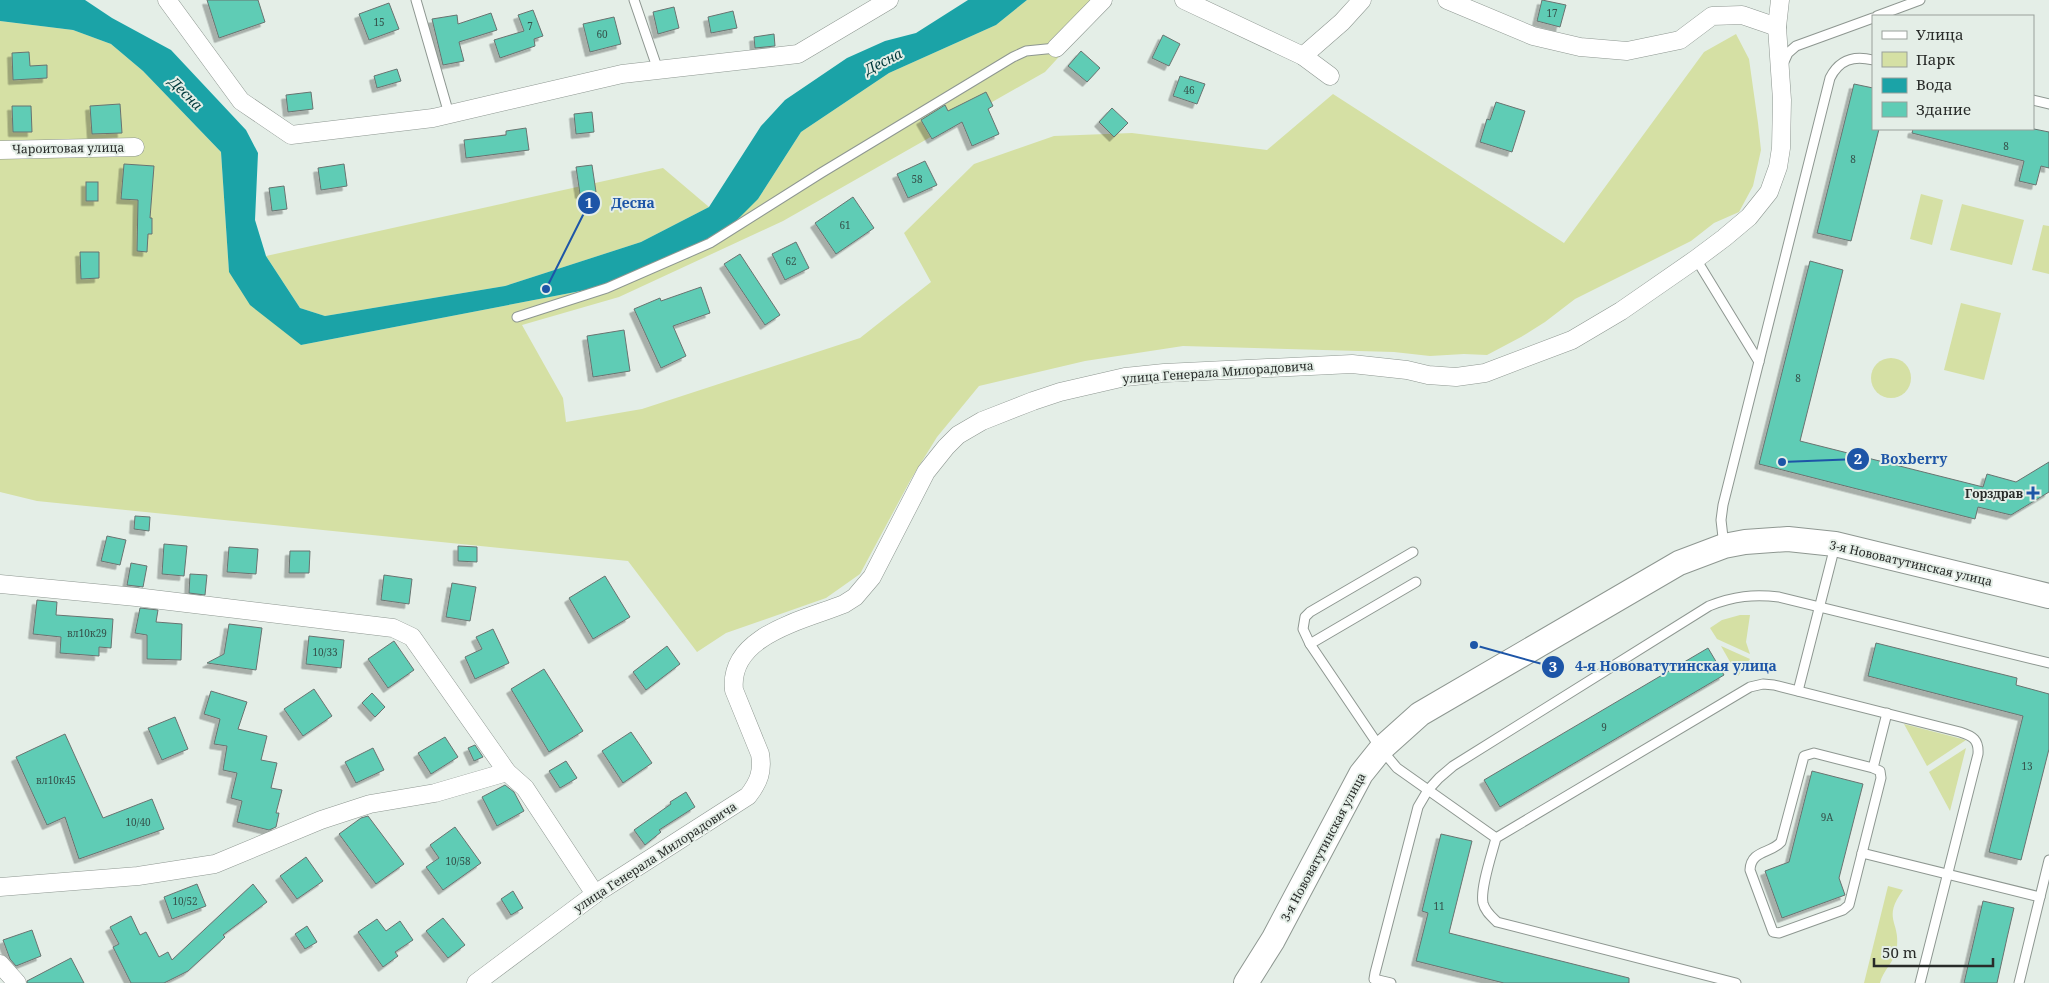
<svg xmlns="http://www.w3.org/2000/svg" width="2049" height="983" font-family="'Noto Serif',serif">
	<style>
		.green { fill: #d5e0a4 }
		.water { fill: #1ba3a7 }
		.building { fill: #5fccb5; stroke: #697370; filter: url(#shadow) }
		.lines { fill: none; stroke-linecap: round; stroke-linejoin: round }
		.lane-casing { stroke: #8e9791; stroke-width: 11 }
		.street-casing { stroke: #8e9791; stroke-width: 19 }
		.secondary-casing { stroke: #8e9791; stroke-width: 26 }
		.lane { stroke: #fff; stroke-width: 9 }
		.street { stroke: #fff; stroke-width: 18 }
		.secondary { stroke: #fff; stroke-width: 24 }
		.poi-dot { fill: #1d55a7; stroke: #e4eee7; stroke-width: 2 }
		.labels { text-anchor: middle; dominant-baseline: central; stroke-width: 4; stroke-linejoin: round; paint-order: stroke }
		.number-label { font-size: 10px; fill: #36534c }
		.street-label { font-size: 12px; fill: #282b29; stroke: #e4eee7 }
		.poi-label { font-size: 12px; font-weight: bold; fill: #282b29; stroke: #e4eee7; text-anchor: end }
		.water-label { font-size: 14px; font-style: italic; fill: #00393b; stroke: #e4eee7 }
		.leader { fill: none; stroke: #1d55a7; stroke-width: 2 }
		.callout-dot { fill: #1d55a7; stroke: #e4eee7; stroke-width: 2 }
		.mark-label { font-size: 15px; text-anchor: middle; font-weight: bold; fill: #fff }
		.callout-label { font-size: 14px; text-anchor: middle; font-weight: bold; fill: #1d55a7; stroke: #e4eee7; stroke-width: 4; stroke-linejoin: round; paint-order: stroke }
	</style>
	<defs>
		<filter id="shadow"><feDropShadow dx="-4.5" dy="4.5" stdDeviation="0" flood-color="#0004"/></filter>
	</defs>
	<rect width="100%" height="100%" fill="#e4eee7"/>
	<g class="green">
		<polygon points="1027,0 1111,0 1045,72 783,221 619,297 522,325 563,398 566,422 642,409 860,338 931,282 904,233 974,164 1054,136 1132,133 1267,150 1333,94 1564,243 1704,52 1736,34 1749,59 1758,123 1761,150 1753,186 1739,212 1714,223 1691,241 1575,299 1545,322 1521,337 1487,355 1464,354 1430,356 1394,352 1183,346 1085,361 979,386 937,437 911,479 860,574 826,598 726,633 697,652 628,561 37,501 0,492 0,21 73,30 111,44 143,71 221,152 229,272 301,345 591,289 758,199 801,132 889,73 996,25"/>
		<polygon points="663,168 709,207 641,242 505,286 325,316 300,308 266,256"/>
		<polygon points="1921,194 1943,200 1932,245 1910,239"/>
		<polygon points="1962,204 2024,220 2012,265 1950,250"/>
		<polygon points="2043,225 2049,226 2049,274 2032,270"/>
		<polygon points="1961,303 2001,313 1984,380 1944,370"/>
		<circle cx="1891" cy="378" r="20"/>
		<polygon points="1740,615 1750,615 1746,642 1750,654 1717,639 1710,628 1722,620"/>
		<polygon points="1721,646 1750,659 1738,676"/>
		<polygon points="1904,724 1966,740 1927,766"/>
		<polygon points="1966,748 1950,811 1929,772"/>
		<path d="M1888,886L1903,890C1882,919 1900,921 1897,947C1895,962 1883,970 1880,983H1864Z"/>
	</g>
	<polygon class="water" points="0,0 85,0 112,18 171,50 246,130 258,153 255,220 266,256 300,308 325,316 505,286 641,242 709,207 761,126 785,100 847,58 885,41 916,33 968,0 1027,0 996,25 889,73 801,132 758,199 725,232 689,258 591,289 301,345 250,305 229,272 221,152 143,71 111,44 73,30 0,21"/>
	<g class="building">
		<polygon points="207,0 258,0 265,22 219,38"/>
		<polygon points="1542,0 1566,5 1560,27 1537,21"/>
		<polygon points="389,3 399,29 369,40 359,14"/>
		<polygon points="674,7 679,28 658,34 653,12"/>
		<polygon points="533,10 543,36 534,39 535,46 500,58 494,40 524,31 518,15"/>
		<polygon points="733,11 737,28 711,33 708,17"/>
		<polygon points="491,13 497,30 459,42 464,61 443,65 432,19 457,15 458,24"/>
		<polygon points="614,17 621,44 590,52 583,24"/>
		<polygon points="774,34 775,46 755,48 754,37"/>
		<polygon points="1163,35 1180,44 1169,66 1152,58"/>
		<polygon points="1081,51 1100,68 1087,82 1068,66"/>
		<polygon points="29,52 30,66 47,65 47,78 13,80 12,53"/>
		<polygon points="397,69 401,81 377,88 374,76"/>
		<polygon points="1180,76 1205,84 1197,104 1173,96"/>
		<polygon points="1854,84 1873,88 1873,129 1879,129 1851,241 1817,233"/>
		<polygon points="311,92 313,109 288,112 286,95"/>
		<polygon points="986,92 993,106 988,109 999,134 972,146 962,122 932,139 921,120 945,105 948,111"/>
		<polygon points="1496,102 1525,111 1512,152 1480,142 1487,119 1490,120"/>
		<polygon points="120,104 122,133 92,134 90,106"/>
		<polygon points="12,106 31,106 32,132 13,132"/>
		<polygon points="1112,108 1128,123 1114,137 1099,122"/>
		<polygon points="592,112 594,132 576,134 574,114"/>
		<polygon points="526,128 529,150 466,158 464,140 506,135 506,131"/>
		<polygon points="1913,129 2034,129 2049,132 2049,168 2041,166 2036,185 2019,181 2024,161 1912,133"/>
		<polygon points="925,161 937,185 908,198 897,174"/>
		<polygon points="124,164 154,166 150,218 152,218 152,234 148,234 147,252 137,251 138,200 121,199"/>
		<polygon points="344,164 347,186 321,190 318,168"/>
		<polygon points="592,165 596,192 580,194 576,167"/>
		<rect x="86" y="182" width="12" height="19"/>
		<polygon points="284,186 287,209 272,211 269,188"/>
		<polygon points="853,197 874,228 836,254 815,223"/>
		<polygon points="796,242 809,268 785,280 772,254"/>
		<polygon points="80,252 99,252 99,278 81,279"/>
		<polygon points="740,254 780,315 765,325 724,264"/>
		<polygon points="1810,261 1843,270 1800,441 1983,487 1987,474 2016,482 2049,462 2049,492 2011,515 1978,507 1975,519 1759,464"/>
		<polygon points="701,287 710,313 673,326 686,356 661,368 634,309 660,298 661,301"/>
		<polygon points="624,330 630,371 593,377 587,336"/>
		<polygon points="135,516 150,517 149,531 134,529"/>
		<polygon points="107,536 126,540 120,565 101,561"/>
		<polygon points="164,544 187,546 184,576 162,574"/>
		<polygon points="458,546 477,547 477,562 458,561"/>
		<polygon points="229,547 258,549 256,574 227,572"/>
		<polygon points="290,551 310,551 309,573 289,573"/>
		<polygon points="131,563 147,566 143,587 127,585"/>
		<polygon points="190,574 207,575 205,595 189,593"/>
		<polygon points="384,575 412,579 409,604 381,600"/>
		<polygon points="605,576 630,617 593,639 569,598"/>
		<polygon points="452,583 476,587 470,621 446,617"/>
		<polygon points="37,600 57,602 56,615 113,619 111,648 99,647 99,656 60,653 61,637 33,634"/>
		<polygon points="140,608 158,610 156,622 182,624 181,660 147,659 147,635 135,633"/>
		<polygon points="229,624 262,628 256,670 207,663 224,654"/>
		<polygon points="493,629 509,663 475,679 465,657 482,649 476,637"/>
		<polygon points="309,636 344,640 341,668 306,664"/>
		<polygon points="394,641 414,670 388,688 368,659"/>
		<polygon points="1876,643 2017,678 2016,685 2049,694 2049,749 2021,860 1989,852 2023,716 1868,676"/>
		<polygon points="667,646 680,664 646,690 633,672"/>
		<polygon points="1708,648 1724,675 1500,807 1484,780"/>
		<polygon points="544,669 583,731 549,752 511,689"/>
		<polygon points="314,689 332,716 303,736 284,709"/>
		<polygon points="211,691 247,702 238,729 267,736 261,760 277,763 271,788 282,790 276,813 279,813 276,827 269,830 237,822 242,801 231,798 237,773 223,770 227,746 214,744 220,719 204,714"/>
		<polygon points="372,693 385,707 375,717 362,703"/>
		<polygon points="175,717 188,749 162,760 148,728"/>
		<polygon points="631,732 652,763 623,783 602,751"/>
		<polygon points="65,734 103,818 152,799 164,829 79,859 65,817 47,825 16,757"/>
		<polygon points="445,737 458,757 431,774 418,753"/>
		<polygon points="475,745 483,757 474,761 468,748"/>
		<polygon points="373,748 384,770 356,783 345,762"/>
		<polygon points="566,761 577,778 560,788 549,771"/>
		<polygon points="1812,771 1863,784 1839,878 1845,895 1782,918 1765,871 1789,862"/>
		<polygon points="505,785 514,792 524,811 497,826 482,797"/>
		<polygon points="686,792 695,807 659,830 661,832 645,845 634,830 671,804 670,802"/>
		<polygon points="368,816 404,864 376,884 339,834 361,818"/>
		<polygon points="455,827 481,863 443,890 426,867 439,858 430,845"/>
		<polygon points="1441,834 1472,841 1449,933 1629,978 1629,983 1504,983 1416,961 1428,913 1422,911"/>
		<polygon points="306,857 323,881 297,899 280,876"/>
		<polygon points="197,884 206,906 172,919 164,897"/>
		<polygon points="253,884 267,902 223,935 225,937 188,971 164,983 131,983 113,947 119,944 110,927 131,916 140,935 146,932 159,957 168,952 172,960"/>
		<polygon points="513,891 523,908 511,915 501,899"/>
		<polygon points="1983,901 2014,908 2007,938 1997,983 1964,983"/>
		<polygon points="443,918 465,945 448,958 426,931"/>
		<polygon points="377,919 386,931 400,921 413,940 395,952 398,956 383,967 358,932"/>
		<polygon points="307,926 317,942 305,949 295,934"/>
		<polygon points="32,930 41,956 16,966 10,959 3,940"/>
		<polygon points="71,958 84,983 27,983 27,981"/>
	</g>
	<g class="lines">
		<defs>
			<g id="lane">
				<polyline points="416,0 449,114"/>
				<polyline points="634,0 658,70"/>
				<polyline points="1877,16 1920,0"/>
				<polyline points="1783,64 1788,53 1796,46 1873,18"/>
				<polyline points="2033,100 2049,104"/>
				<polyline points="1696,259 1759,362"/>
				<polyline points="517,317 607,288 710,243 821,173 1013,57 1026,51 1056,48"/>
				<path d="M1724,546L1721,520L1723,505L1830,78C1839,60 1853,55 1873,60"/>
				<polyline points="1413,552 1310,612 1305,617 1303,629 1310,644 1381,749 1397,768 1496,838"/>
				<polyline points="1310,644 1416,582"/>
				<polyline points="1798,691 1835,546"/>
				<path d="M1873,768L1880,771L1881,778L1849,905L1843,910L1779,933L1773,932L1750,870C1751,850 1770,854 1781,842L1804,756L1814,753L1873,768L1887,713"/>
				<polyline points="1862,853 2040,897"/>
				<path d="M1391,983L1374,979L1375,973L1418,807L1428,790L1439,778L1453,766L1709,606C1734,596 1754,594 1779,597L2049,663"/>
				<path d="M1736,983L1497,922C1491,916 1485,911 1483,903C1480,888 1492,854 1496,838L1750,687L1763,684L1774,685L1960,732C1973,736 1979,740 1978,754L1920,983"/>
				<polyline points="2019,983 2049,860"/>
			</g>
			<g id="street">
				<polyline points="167,0 241,101 291,135 433,118 622,74 798,54 889,0"/>
				<polyline points="1184,0 1303,56 1330,76"/>
				<polyline points="1447,0 1533,36 1580,47 1627,51 1680,40 1712,16 1742,15 1777,27"/>
				<polyline points="1056,48 1103,0"/>
				<polyline points="1303,56 1342,22 1362,0"/>
				<polyline points="0,150 135,147"/>
				<polyline points="0,584 136,597 393,628 412,637 507,772 525,788 595,894"/>
				<polyline points="0,887 138,876 215,864 321,820 370,804 435,793 507,772"/>
				<polyline points="0,964 17,983"/>
				<path d="M476,983L595,894L748,796C759,782 763,771 760,754L734,690C728,635 805,620 844,604L855,597L872,577L926,472L946,447L958,435L982,421L1033,401L1060,392L1125,377L1164,373L1352,364L1407,370L1428,375L1456,377L1485,373L1572,340L1621,311L1696,259L1724,238L1749,217L1769,192L1778,167L1781,148L1782,100L1777,27L1780,0"/>
			</g>
			<polyline id="secondary" points="1246,983 1273,940 1361,774 1381,749 1420,714 1679,563 1724,546 1745,542 1788,539 1835,544 2049,596"/>
		</defs>
		<use href="#lane" class="lane-casing"/>
		<use href="#street" class="street-casing"/>
		<use href="#secondary" class="secondary-casing"/>
		<use href="#lane" class="lane"/>
		<use href="#street" class="street"/>
		<use href="#secondary" class="secondary"/>
	</g>
	<path class="poi-dot" d="M2030.5 485.5h5v5h5v5h-5v5h-5v-5h-5v-5h5z"/>
	<g class="labels">
		<g class="number-label">
			<text x="1552" y="13">17</text>
			<text x="379" y="22">15</text>
			<text x="530" y="26">7</text>
			<text x="602" y="34">60</text>
			<text x="1189" y="90">46</text>
			<text x="2006" y="146">8</text>
			<text x="1853" y="159">8</text>
			<text x="917" y="179">58</text>
			<text x="845" y="225">61</text>
			<text x="791" y="261">62</text>
			<text x="1798" y="378">8</text>
			<text x="87" y="633">вл10к29</text>
			<text x="325" y="652">10/33</text>
			<text x="1604" y="727">9</text>
			<text x="2027" y="766">13</text>
			<text x="56" y="780">вл10к45</text>
			<text x="1827" y="817">9А</text>
			<text x="138" y="822">10/40</text>
			<text x="458" y="861">10/58</text>
			<text x="185" y="901">10/52</text>
			<text x="1439" y="906">11</text>
		</g>
		<g class="street-label">
			<text transform="translate(68 148) rotate(-1)">Чароитовая улица</text>
			<text transform="translate(1218 372) rotate(-4)">улица Генерала Милорадовича</text>
			<text transform="translate(1911 563) rotate(13)">3-я Нововатутинская улица</text>
			<text transform="translate(1323 847) rotate(-62)">3-я Нововатутинская улица</text>
			<text transform="translate(655 857) rotate(-33)">улица Генерала Милорадовича</text>
		</g>
		<g class="poi-label">
			<text x="2023" y="493">Горздрав</text>
		</g>
		<g class="water-label">
			<text transform="translate(883 61) rotate(-27)">Десна</text>
			<text transform="translate(186 93) rotate(45)">Десна</text>
		</g>
	</g>
	<path class="leader" d="M546 289L589 203M1782 462L1858 459M1474 645L1553 667"/>
	<g class="callout-dot">
		<circle cx="546" cy="289" r="5"/>
		<circle cx="1782" cy="462" r="5"/>
		<circle cx="1474" cy="645" r="5"/>
		<circle cx="589" cy="203" r="12"/>
		<circle cx="1858" cy="459" r="12"/>
		<circle cx="1553" cy="667" r="12"/>
	</g>
	<g class="mark-label">
		<text x="589" y="208">1</text>
		<text x="1858" y="464">2</text>
		<text x="1553" y="672">3</text>
	</g>
	<g class="callout-label">
		<text x="633" y="208">Десна</text>
		<text x="1914" y="464">Boxberry</text>
		<text x="1676" y="671">4-я Нововатутинская улица</text>
	</g>
	<rect x="1872" y="15" width="162" height="115" fill="#e4eee7" stroke="#99a09b"/>
	<rect x="1882" y="31" width="25" height="8" fill="#ffffff" stroke="#99a09b"/>
	<text x="1916" y="40" font-size="15" fill="#282b29">Улица</text>
	<rect x="1882" y="52" width="25" height="15" fill="#d5e0a4" stroke="#99a09b"/>
	<text x="1916" y="65" font-size="15" fill="#282b29">Парк</text>
	<rect x="1882" y="78" width="25" height="15" fill="#1ba3a7" stroke="#99a09b"/>
	<text x="1916" y="90" font-size="15" fill="#282b29">Вода</text>
	<rect x="1882" y="102" width="25" height="15" fill="#5fccb5" stroke="#99a09b"/>
	<text x="1916" y="115" font-size="15" fill="#282b29">Здание</text>
	<path d="M1874 958v8h119v-8" fill="none" stroke="#282b29" stroke-width="2.5"/>
	<text x="1882" y="958" font-size="15" fill="#282b29" stroke="#e4eee7" stroke-width="4" paint-order="stroke">50 m</text>
</svg>
